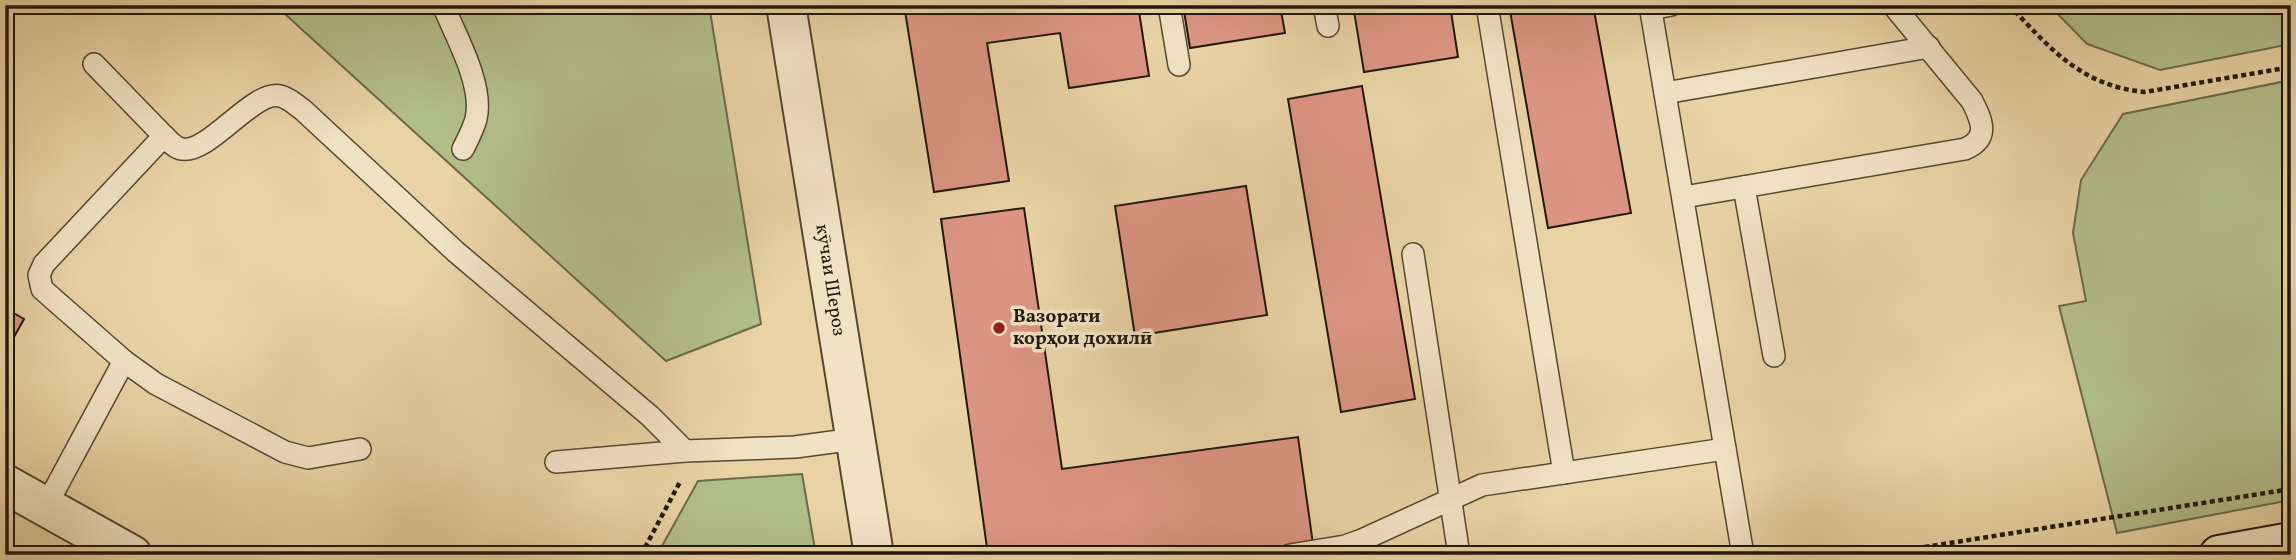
<svg xmlns="http://www.w3.org/2000/svg" width="2296" height="560" font-family="Vollkorn,serif">
	<style>
		.green { fill: #b2be8a; stroke: #6a6b4a; stroke-width: 2 }
		.building { fill: #dc9583; stroke: #22180a; stroke-width: 2 }
		.lines { fill: none; stroke-linecap: round; stroke-linejoin: round }
		.lane-casing { stroke: #544731; stroke-width: 24 }
		.street-casing { stroke: #544731; stroke-width: 42 }
		.secondary-casing { stroke: #22180a; stroke-width: 42 }
		.path { stroke: #22180a; stroke-width: 4.5; stroke-dasharray: 5 3.5; stroke-linecap: butt }
		.lane { stroke: #f1e2c4; stroke-width: 21 }
		.street { stroke: #f1e2c4; stroke-width: 38 }
		.secondary { stroke: #f1e2c4; stroke-width: 38 }
		.poi-dot { fill: #8f2418; stroke: #f1e2c4; stroke-width: 2.5 }
		.labels { text-anchor: middle; dominant-baseline: central; stroke-width: 7; stroke-linejoin: round; paint-order: stroke }
		.street-label { font-size: 19px; fill: #22180a; stroke: #f1e2c4 }
		.poi-label { font-size: 19px; font-weight: bold; fill: #22180a; stroke: #f1e2c4; text-anchor: start }
	</style>
	<rect width="100%" height="100%" fill="#e9d3a5"/>
	<filter id="stains"><feTurbulence type="fractalNoise" baseFrequency=".00286" numOctaves="4"/><feColorMatrix values="0 0 0 0 .2 0 0 0 0 .09 0 0 0 0 .02 0 0 0 .5 -.17"/></filter>
	<radialGradient id="worn" r=".72"><stop offset=".6" stop-color="#630" stop-opacity="0"/><stop offset="1" stop-color="#630" stop-opacity=".3"/></radialGradient>
	<g class="green">
		<polygon points="275,5 709,5 761,324 666,361"/>
		<polygon points="2049,5 2291,5 2291,44 2160,70 2087,44"/>
		<polygon points="2291,80 2291,500 2117,533 2059,306 2086,301 2073,233 2081,180 2123,114"/>
		<polygon points="802,474 816,555 657,555 698,481"/>
	</g>
	<g class="building">
		<polygon points="904,5 1138,5 1149,76 1069,88 1060,33 987,43 1009,181 934,192"/>
		<polygon points="1183,5 1280,5 1285,33 1190,48"/>
		<polygon points="1353,5 1450,5 1458,57 1364,72"/>
		<polygon points="1509,5 1593,5 1631,213 1548,228"/>
		<polygon points="1362,86 1415,399 1341,412 1288,99"/>
		<polygon points="1246,186 1267,315 1135,336 1115,206"/>
		<polygon points="1024,208 1062,469 1298,437 1313,544 1237,555 988,555 941,219"/>
		<polygon points="5,308 24,319 5,353"/>
	</g>
	<g class="lines">
		<defs>
			<g id="lane">
				<path d="M443,5C456,37 484,85 476,119C473,130 468,139 463,149"/>
				<polyline points="1169,5 1179,65"/>
				<polyline points="1324,5 1328,26"/>
				<polyline points="1487,5 1564,473"/>
				<polyline points="1650,5 1743,555"/>
				<polyline points="1651,9 1671,5"/>
				<polyline points="94,64 164,136"/>
				<polyline points="1665,93 1929,47"/>
				<polyline points="1744,187 1774,356"/>
				<path d="M1684,197L1965,149C1990,138 1982,121 1972,101L1893,5"/>
				<polyline points="1413,254 1459,555"/>
				<polyline points="124,361 156,384 285,452 308,458 360,449"/>
				<polyline points="556,462 685,451 795,447 855,439"/>
				<path d="M46,506L124,361L42,289L39,275L44,264L164,136C169,141 175,148 182,149C209,154 253,90 280,96C289,98 296,105 303,110L456,252L650,416L685,451"/>
				<polyline points="1290,555 1345,546 1362,540 1482,485 1725,449"/>
			</g>
			<g id="street">
				<polyline points="786,5 874,555"/>
				<polyline points="5,484 132,555"/>
			</g>
			<polyline id="secondary" points="2219,555 2291,542"/>
		</defs>
		<use href="#lane" class="lane-casing"/>
		<use href="#street" class="street-casing"/>
		<use href="#secondary" class="secondary-casing"/>
		<g class="path">
			<path d="M2009,5C2051,49 2081,86 2145,92L2291,67"/>
			<polyline points="641,555 681,480"/>
			<polyline points="1874,555 2291,489"/>
		</g>
		<use href="#lane" class="lane"/>
		<use href="#street" class="street"/>
		<use href="#secondary" class="secondary"/>
	</g>
	<circle class="poi-dot" cx="999" cy="328" r="7"/>
	<g class="labels">
		<g class="street-label">
			<text transform="translate(830 280) rotate(81)">кӯчаи Шероз</text>
		</g>
		<g class="poi-label">
			<text x="1013" y="317">Вазорати<tspan x="1013" dy="22">корҳои дохилӣ</tspan></text>
		</g>
	</g>
	<rect width="2296" height="560" fill="none" stroke="#e9d3a5" stroke-width="28"/>
	<rect x="7" y="7" width="2282" height="546" fill="none" stroke="#22180a" stroke-width="3.5"/>
	<rect x="14" y="14" width="2268" height="532" fill="none" stroke="#22180a" stroke-width="2"/>
	<rect width="100%" height="100%" filter="url(#stains)"/>
	<rect width="100%" height="100%" fill="url(#worn)"/>
</svg>
